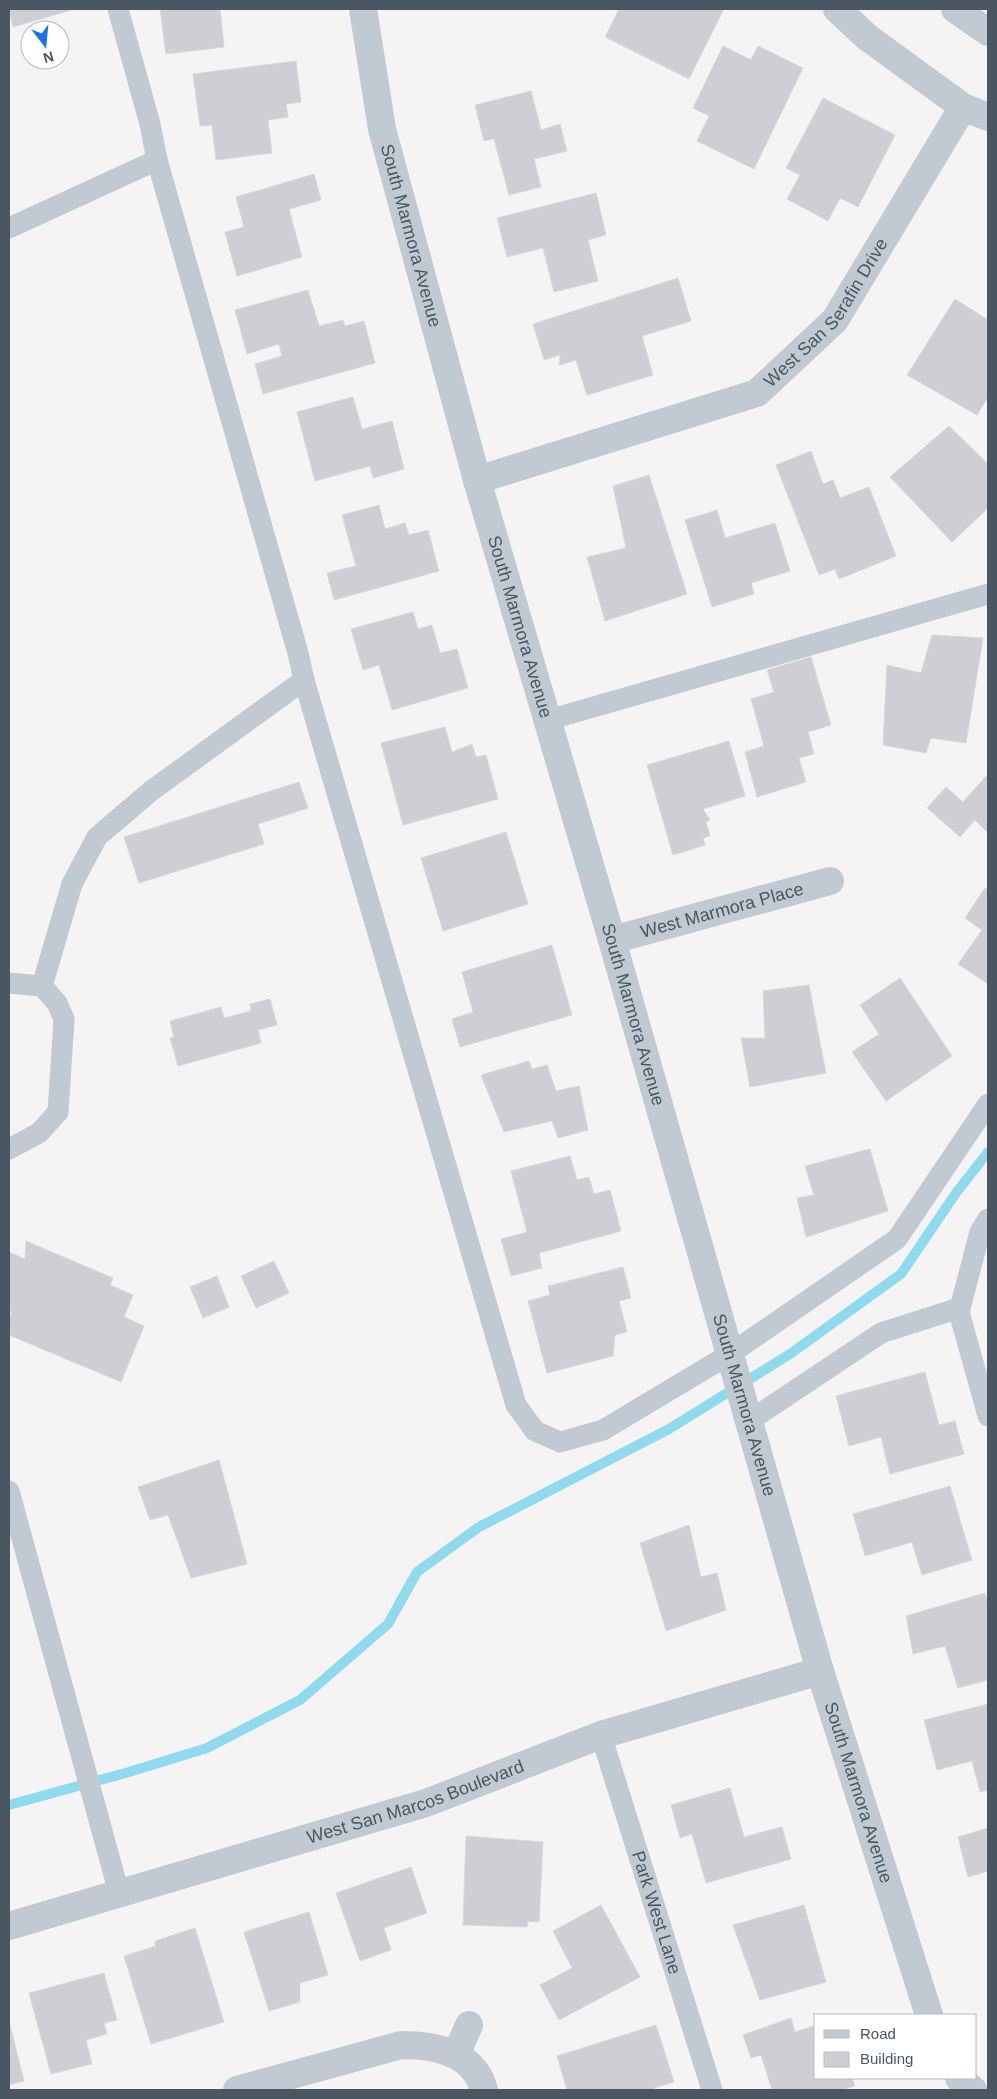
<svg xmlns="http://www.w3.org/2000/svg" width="997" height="2099" font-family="Arial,sans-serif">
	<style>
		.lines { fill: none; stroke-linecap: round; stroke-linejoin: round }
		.stream { stroke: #90daee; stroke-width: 10 }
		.building { fill: #cdcfd5; stroke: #d7d9de }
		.service { stroke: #c1cad2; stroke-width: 21 }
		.minor { stroke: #c1cad2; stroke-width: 28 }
		.labels { text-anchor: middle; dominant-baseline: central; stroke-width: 4.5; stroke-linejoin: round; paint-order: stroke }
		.street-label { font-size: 18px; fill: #4a5661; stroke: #fff }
	</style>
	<rect width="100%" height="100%" fill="#f5f3f3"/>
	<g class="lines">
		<polyline class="stream" points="9,1805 129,1772 207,1748 300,1700 388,1624 417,1572 479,1527 669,1429 790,1354 901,1274 956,1193 988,1152"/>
	</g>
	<g class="building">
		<polygon points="9,9 75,9 13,27"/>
		<polygon points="160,9 220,9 224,47 166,54"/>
		<polygon points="619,9 724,9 689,79 605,37"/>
		<polygon points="723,46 751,60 758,46 803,68 754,169 697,141 709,116 693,108"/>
		<polygon points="296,61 301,102 286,104 288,117 268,120 272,153 216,160 212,125 200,126 193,74"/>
		<polygon points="531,91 541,130 560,124 567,151 534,159 541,187 509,195 494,139 484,141 475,105"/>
		<polygon points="823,98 895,135 858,207 840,198 828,221 787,199 800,175 786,168"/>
		<polygon points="314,174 321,200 289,209 302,257 237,276 225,232 244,227 236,197"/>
		<polygon points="596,193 606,235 588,240 598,281 554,292 543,248 507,257 497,218"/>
		<polygon points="678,278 691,321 642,336 653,375 587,395 576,360 559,365 560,355 544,360 533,324"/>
		<polygon points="308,290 319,326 343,320 345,326 364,321 375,363 263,394 255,364 282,356 279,344 247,354 235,310"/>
		<polygon points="955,299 988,320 988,397 977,415 907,375"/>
		<polygon points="353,397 362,429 392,421 404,469 373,478 370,466 315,481 297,412"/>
		<polygon points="949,426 988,464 988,508 952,542 890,477"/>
		<polygon points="811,451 823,484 833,480 840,498 869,487 896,556 839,579 835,569 819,575 776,465"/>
		<polygon points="649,475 687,594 605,621 587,557 626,548 613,486"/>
		<polygon points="379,505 385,529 405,523 409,535 428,530 439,571 334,600 327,573 356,566 342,515"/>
		<polygon points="717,510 725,538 775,523 790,571 751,583 754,594 712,607 685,520"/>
		<polygon points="413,612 418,629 432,625 440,653 457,649 468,688 392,710 379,665 363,670 351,629"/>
		<polygon points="932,635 983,638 966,743 931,738 926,753 883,745 887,665 921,673"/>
		<polygon points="811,657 831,725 808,732 814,754 799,758 806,782 757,797 745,752 764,746 751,699 774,692 767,670"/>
		<polygon points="445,727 452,752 472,744 476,757 486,755 498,799 403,825 381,743"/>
		<polygon points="729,741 745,796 703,809 710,820 706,822 710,836 703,838 705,845 673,855 647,765"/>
		<polygon points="988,774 988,833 975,820 960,837 927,808 946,787 963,802"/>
		<polygon points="299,782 308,808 258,824 264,844 139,883 124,837"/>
		<polygon points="506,832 528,904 443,931 421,858"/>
		<polygon points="985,888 988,890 988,984 958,964 982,930 965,918"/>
		<polygon points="552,945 572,1015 460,1047 452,1019 473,1012 462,972"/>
		<polygon points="900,978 952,1056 886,1101 852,1052 879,1034 860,1005"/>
		<polygon points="809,985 826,1073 750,1087 741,1038 765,1038 763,991"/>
		<polygon points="270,999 277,1025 258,1030 261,1043 178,1066 170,1038 174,1037 170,1021 221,1007 224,1018 251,1011 250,1004"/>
		<polygon points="529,1061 532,1069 547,1065 556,1091 579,1086 588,1130 558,1138 552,1121 504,1132 481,1075"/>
		<polygon points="870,1149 888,1211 806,1237 797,1198 814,1195 805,1166"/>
		<polygon points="570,1156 577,1180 589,1177 594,1194 610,1190 621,1231 539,1253 542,1268 511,1276 501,1239 527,1232 511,1171"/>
		<polygon points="26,1241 113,1278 110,1285 133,1295 124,1317 144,1326 121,1382 9,1335 9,1320 12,1312 9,1311 9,1252 25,1259"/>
		<polygon points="274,1261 289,1293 256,1308 241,1276"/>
		<polygon points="623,1267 631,1298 619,1301 627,1332 615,1335 613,1356 547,1373 528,1301 550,1295 548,1286"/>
		<polygon points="217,1276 229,1307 203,1318 190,1287"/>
		<polygon points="925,1372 939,1425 955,1421 964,1454 890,1474 881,1437 849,1446 836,1396"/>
		<polygon points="219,1460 247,1564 191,1578 168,1515 150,1520 138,1487"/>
		<polygon points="950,1486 972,1560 922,1575 912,1542 865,1556 853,1514"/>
		<polygon points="689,1525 701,1577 717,1573 726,1610 666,1631 640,1543"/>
		<polygon points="985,1593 988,1604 988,1680 958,1688 945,1646 913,1654 906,1616"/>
		<polygon points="988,1704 988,1790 980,1792 972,1761 937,1770 924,1720"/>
		<polygon points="730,1788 744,1837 782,1827 791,1859 706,1883 692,1834 680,1838 671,1805"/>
		<polygon points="988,1828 988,1871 968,1877 958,1837"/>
		<polygon points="466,1836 543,1842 539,1922 528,1921 527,1927 463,1925"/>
		<polygon points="411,1867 427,1913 384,1928 391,1950 360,1961 336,1893"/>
		<polygon points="601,1905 640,1977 559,2020 540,1985 572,1968 553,1931"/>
		<polygon points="804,1905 826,1982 760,2000 733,1925"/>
		<polygon points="309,1912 328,1975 300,1983 300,2002 269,2011 244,1932"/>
		<polygon points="195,1928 224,2022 151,2044 124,1956 156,1946 155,1941"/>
		<polygon points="104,1973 117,2020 104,2023 107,2034 86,2040 92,2064 51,2074 29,1993"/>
		<polygon points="791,2018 795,2032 813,2026 816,2035 816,2078 852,2078 855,2086 841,2090 772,2090 761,2055 751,2058 743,2035"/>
		<polygon points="9,2021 24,2081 9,2085"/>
		<polygon points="656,2025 674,2082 654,2088 655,2090 567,2090 557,2056"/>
	</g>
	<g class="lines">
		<g class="service">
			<polyline points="157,160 298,653 304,680 516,1405 535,1431 560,1442 603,1430 730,1354 897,1239 988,1104"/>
			<polyline points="9,228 157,160 150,124 118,9"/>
			<polyline points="548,720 988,594"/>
			<polyline points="9,983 42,986 57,1003 64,1019 58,1112 39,1133 9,1149"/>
			<polyline points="42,986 72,884 97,837 151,791 304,680"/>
			<polyline points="988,1219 980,1232 959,1312 988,1416"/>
			<polyline points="749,1421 881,1333 959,1308"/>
			<polyline points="9,1491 119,1893"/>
			<path id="s1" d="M601,1735L712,2090"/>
		</g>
		<g class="minor">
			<path id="s2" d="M363,9L382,129L477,480L612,940L820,1671L929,2015"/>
			<polyline points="837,9 867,37 963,107 988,117"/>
			<polyline points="955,9 988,32"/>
			<path id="s3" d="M477,480L757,393L835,320L963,107"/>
			<path id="s4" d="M612,940L830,881"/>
			<path id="s5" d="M9,1926L426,1803L601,1735L820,1671"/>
			<polyline points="456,2055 469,2025"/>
			<polyline points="959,2078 973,2090"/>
			<path d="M237,2090L401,2045C435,2045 474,2052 484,2090"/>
		</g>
	</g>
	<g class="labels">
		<g class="street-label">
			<text stroke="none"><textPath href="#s2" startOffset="232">South Marmora Avenue</textPath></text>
			<text stroke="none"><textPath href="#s3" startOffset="400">West San Serafin Drive</textPath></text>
			<text stroke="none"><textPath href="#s2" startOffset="638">South Marmora Avenue</textPath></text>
			<text stroke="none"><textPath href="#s4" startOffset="114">West Marmora Place</textPath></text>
			<text stroke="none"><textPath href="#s2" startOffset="1042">South Marmora Avenue</textPath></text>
			<text stroke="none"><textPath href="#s2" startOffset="1448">South Marmora Avenue</textPath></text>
			<text stroke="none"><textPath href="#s2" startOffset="1852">South Marmora Avenue</textPath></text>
			<text stroke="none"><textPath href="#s5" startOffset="425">West San Marcos Boulevard</textPath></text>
			<text stroke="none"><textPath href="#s1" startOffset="186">Park West Lane</textPath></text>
		</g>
	</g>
	<rect width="997" height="2099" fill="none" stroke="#4a5661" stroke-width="20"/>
	<rect x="814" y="2014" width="162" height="65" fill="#ffffff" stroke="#b7bbc0"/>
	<rect x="824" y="2030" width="25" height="8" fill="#c1cad2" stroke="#b7bbc0"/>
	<text x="860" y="2039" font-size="15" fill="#4a5661">Road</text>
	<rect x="824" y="2052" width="25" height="15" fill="#cdcfd5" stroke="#b7bbc0"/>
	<text x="860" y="2064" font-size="15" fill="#4a5661">Building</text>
	<g transform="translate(45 45) rotate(164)"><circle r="24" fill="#ffffff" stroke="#b7bbc0"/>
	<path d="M0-4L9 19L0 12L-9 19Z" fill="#1a73e8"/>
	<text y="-8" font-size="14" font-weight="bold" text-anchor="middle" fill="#4a5661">N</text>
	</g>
</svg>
